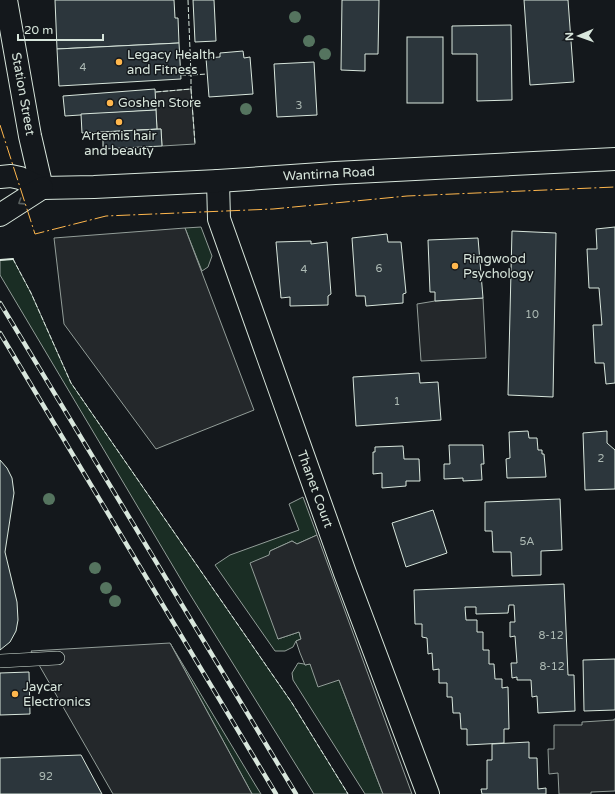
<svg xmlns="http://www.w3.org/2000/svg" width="615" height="794" font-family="'Varela Round',sans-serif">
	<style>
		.green { fill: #1a2d24; stroke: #939e99 }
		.parking { fill: #24282b; stroke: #939e99 }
		.building { fill: #2c363c; stroke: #d8e6dc }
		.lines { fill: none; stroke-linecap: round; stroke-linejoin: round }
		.lane-casing { stroke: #d8e6dc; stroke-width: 14 }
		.street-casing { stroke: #d8e6dc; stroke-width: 24 }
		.secondary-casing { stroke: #d8e6dc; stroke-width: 24 }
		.primary-casing { stroke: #d8e6dc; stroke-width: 24 }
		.lane { stroke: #14181c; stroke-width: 13 }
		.street { stroke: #14181c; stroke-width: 22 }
		.secondary { stroke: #14181c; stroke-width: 22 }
		.primary { stroke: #14181c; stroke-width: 22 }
		.rail-casing { stroke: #d8e6dc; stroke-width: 4.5 }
		.rail { stroke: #14181c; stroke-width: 3; stroke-dasharray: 9; stroke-linecap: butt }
		.fence { stroke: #d8e6dc; stroke-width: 1; stroke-dasharray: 5 2; stroke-linecap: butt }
		.wall { stroke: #d8e6dc; stroke-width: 2 }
		.power { stroke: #ffb74d; stroke-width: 1; stroke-dasharray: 14 3 2 3; stroke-linecap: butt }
		.tree { fill: #55745f }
		.oneway { stroke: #59605f }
		.poi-dot { fill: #ffb74d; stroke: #14181c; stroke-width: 1.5 }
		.labels { text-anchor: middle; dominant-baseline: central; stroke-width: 3; stroke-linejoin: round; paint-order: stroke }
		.number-label { font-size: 11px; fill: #adbab4 }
		.poi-label { font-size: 13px; fill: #d8e6dc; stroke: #14181c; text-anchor: start }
		.street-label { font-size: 13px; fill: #d8e6dc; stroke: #14181c }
	</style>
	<rect width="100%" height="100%" fill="#14181c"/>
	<g class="green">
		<polygon points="201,227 212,256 208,267 202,271 185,228"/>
		<polygon points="13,259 31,293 71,383 292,703 348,794 314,794 186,588 0,275 0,260"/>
		<polygon points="303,497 317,535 297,544 292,541 270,551 278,639 299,632 301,639 296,641 293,647 285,651 275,651 215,565 230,555 299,530 289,504"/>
		<polygon points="170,643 256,786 261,794 252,794"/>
		<polygon points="298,663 304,664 305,665 310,664 339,680 383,794 365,794 293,680 292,673"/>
	</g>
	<g class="parking">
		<polygon points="191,89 195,144 162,146 161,129 157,129 155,92"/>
		<polygon points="185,228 254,410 156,449 64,324 54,238"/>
		<polygon points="483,298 486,358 421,361 417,304 435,301"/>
		<polygon points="317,535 412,794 383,794 339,680 318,687 310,664 305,665 300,653 296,641 301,639 299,632 278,639 250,563 269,555 270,551 292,541 297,544"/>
		<polygon points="170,643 252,794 113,794 31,651"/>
		<polygon points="614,719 615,719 615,791 591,792 591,794 559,794 558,773 549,774 548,749 554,749 554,725 582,725 582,722 614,720"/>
	</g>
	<g class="building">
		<polygon points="55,0 174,0 175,18 178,18 179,43 57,49"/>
		<polygon points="193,0 214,0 216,41 195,42"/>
		<polygon points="342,0 379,0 378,54 365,54 365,71 341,70"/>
		<polygon points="524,0 568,0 574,82 530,85"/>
		<polygon points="511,25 512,100 477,101 477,54 452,54 452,26"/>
		<rect x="407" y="37" width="36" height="66"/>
		<polygon points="179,43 181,79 59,86 57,49"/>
		<polygon points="243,51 244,58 250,57 253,94 209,97 206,58 220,57 220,53"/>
		<polygon points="314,62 317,115 277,117 274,64"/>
		<polygon points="155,89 156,110 65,116 63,96"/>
		<polygon points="156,110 157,129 82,133 81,114"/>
		<polygon points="161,129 162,146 103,149 103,132"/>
		<polygon points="615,227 615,383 606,384 604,363 595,363 593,325 602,325 599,288 589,288 587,249 597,249 596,229"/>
		<polygon points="512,231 556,233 553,397 508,395"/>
		<polygon points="387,234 388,242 401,242 406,293 403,294 403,303 366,306 365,296 356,296 352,238"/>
		<polygon points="478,238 483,298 435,301 435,292 430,292 428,240"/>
		<polygon points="311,241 311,244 327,242 331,294 328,296 328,305 290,306 290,297 281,298 276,242"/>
		<polygon points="419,373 420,383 438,382 441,420 356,426 353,377"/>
		<polygon points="528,431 529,438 537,438 538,450 542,450 542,454 544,454 546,477 507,478 506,459 510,458 509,432"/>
		<polygon points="607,431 607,443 615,450 615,489 585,490 583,433"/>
		<polygon points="449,445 483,445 484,464 481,464 482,480 463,481 463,478 444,479 444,464 450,464"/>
		<polygon points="403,446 404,459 419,459 420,481 406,481 406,486 382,488 382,473 373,474 373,452 375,452 375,447"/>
		<polygon points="0,460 7,468 12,478 14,493 5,552 17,602 18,620 16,631 10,642 0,650"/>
		<polygon points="560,499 562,550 541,551 541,575 512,576 511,552 493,552 492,531 485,531 485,502"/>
		<polygon points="433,510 447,553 406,567 392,523"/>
		<polygon points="564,584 568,675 574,675 575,711 538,713 537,696 532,697 531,680 517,680 517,677 512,678 511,663 517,663 515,636 510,637 510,622 515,622 514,605 509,605 508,613 476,614 476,607 465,607 466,620 477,620 477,632 483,632 483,650 489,650 489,664 494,664 495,679 502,679 502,688 508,687 509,729 504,729 504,743 467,745 467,729 461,729 460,713 453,713 452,697 447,697 447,683 439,683 439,669 433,670 432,653 428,654 427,638 422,637 422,624 415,624 414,590"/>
		<polygon points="615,659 615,710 584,711 583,660"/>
		<polygon points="29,672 30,714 0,715 0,673"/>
		<polygon points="529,742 529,758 537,758 538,789 546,788 546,794 482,794 481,789 487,789 487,760 492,760 492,744"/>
		<polygon points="81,755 102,794 0,794 0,758"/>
	</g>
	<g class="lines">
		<defs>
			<polyline id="lane" points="0,661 58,658"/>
			<polyline id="street" points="218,181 219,219 345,573 428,794"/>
			<polyline id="secondary" points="6,0 30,136 42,188"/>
			<g id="primary">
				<polyline points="0,177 11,176 20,178 42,188 94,187 218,181 335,173 615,159"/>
				<polyline points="0,215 42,188"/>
			</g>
		</defs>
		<use href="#lane" class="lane-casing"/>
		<use href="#street" class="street-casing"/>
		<use href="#secondary" class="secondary-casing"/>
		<use href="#primary" class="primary-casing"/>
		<use href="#lane" class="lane"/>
		<use href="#street" class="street"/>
		<use href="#secondary" class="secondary"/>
		<use href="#primary" class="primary"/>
		<defs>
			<g id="rail">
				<polyline points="0,303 296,794"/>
				<polyline points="0,333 276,794"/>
			</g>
		</defs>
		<use href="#rail" class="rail-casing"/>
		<use href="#rail" class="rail"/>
		<g class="fence">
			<polyline points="188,0 191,75 207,74"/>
			<polyline points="181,75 191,75 191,89"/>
			<polyline points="156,92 191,89 195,144"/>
			<polyline points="13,259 31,293 71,383 292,703 348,794"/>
		</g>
		<polyline class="wall" points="0,260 13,259"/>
		<polyline class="power" points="0,125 35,234 106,216 273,209 407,196 615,187"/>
	</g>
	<g class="tree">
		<circle cx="295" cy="17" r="6"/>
		<circle cx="309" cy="41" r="6"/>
		<circle cx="325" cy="54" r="6"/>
		<circle cx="246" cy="109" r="6"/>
		<circle cx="49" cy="499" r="6"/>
		<circle cx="95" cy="568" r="6"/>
		<circle cx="106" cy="588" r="6"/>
		<circle cx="115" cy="601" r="6"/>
	</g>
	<defs><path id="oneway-chevron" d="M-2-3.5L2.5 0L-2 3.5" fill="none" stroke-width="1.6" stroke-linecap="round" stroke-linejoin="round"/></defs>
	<use class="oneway" href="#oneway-chevron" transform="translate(21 202) rotate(147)"/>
	<g class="poi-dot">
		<circle cx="119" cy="62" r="4"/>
		<circle cx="110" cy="103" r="4"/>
		<circle cx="119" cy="122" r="4"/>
		<circle cx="455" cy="266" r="4"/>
		<circle cx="15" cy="694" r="4"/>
	</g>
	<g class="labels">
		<g class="number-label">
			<text x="83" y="67">4</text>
			<text x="299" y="105">3</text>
			<text x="379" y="268">6</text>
			<text x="304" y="269">4</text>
			<text x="532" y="314">10</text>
			<text x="397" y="401">1</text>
			<text x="601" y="458">2</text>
			<text x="527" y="541">5A</text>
			<text x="551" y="635">8-12</text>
			<text x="552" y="666">8-12</text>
			<text x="46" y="776">92</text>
		</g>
		<g class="poi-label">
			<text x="127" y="55">Legacy Health<tspan x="127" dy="15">and Fitness</tspan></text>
			<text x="118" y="103">Goshen Store</text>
			<text x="119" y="136" text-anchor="middle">Artemis hair<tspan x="119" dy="15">and beauty</tspan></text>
			<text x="463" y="259">Ringwood<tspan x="463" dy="15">Psychology</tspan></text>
			<text x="23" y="687">Jaycar<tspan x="23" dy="15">Electronics</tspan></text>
		</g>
		<g class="street-label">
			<text transform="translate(23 94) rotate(80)">Station Street</text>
			<text transform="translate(329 174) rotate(-3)">Wantirna Road</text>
			<text transform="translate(315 489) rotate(70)">Thanet Court</text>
		</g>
	</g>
	<g transform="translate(579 36) rotate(268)" stroke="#14181c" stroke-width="3" paint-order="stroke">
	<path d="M0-3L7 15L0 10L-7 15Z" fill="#d8e6dc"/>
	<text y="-6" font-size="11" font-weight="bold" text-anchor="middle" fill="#d8e6dc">N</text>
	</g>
	<path d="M18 34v6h85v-6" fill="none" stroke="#d8e6dc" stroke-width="2"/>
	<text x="24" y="34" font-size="12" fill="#d8e6dc" stroke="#14181c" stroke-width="3" paint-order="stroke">20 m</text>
</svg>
